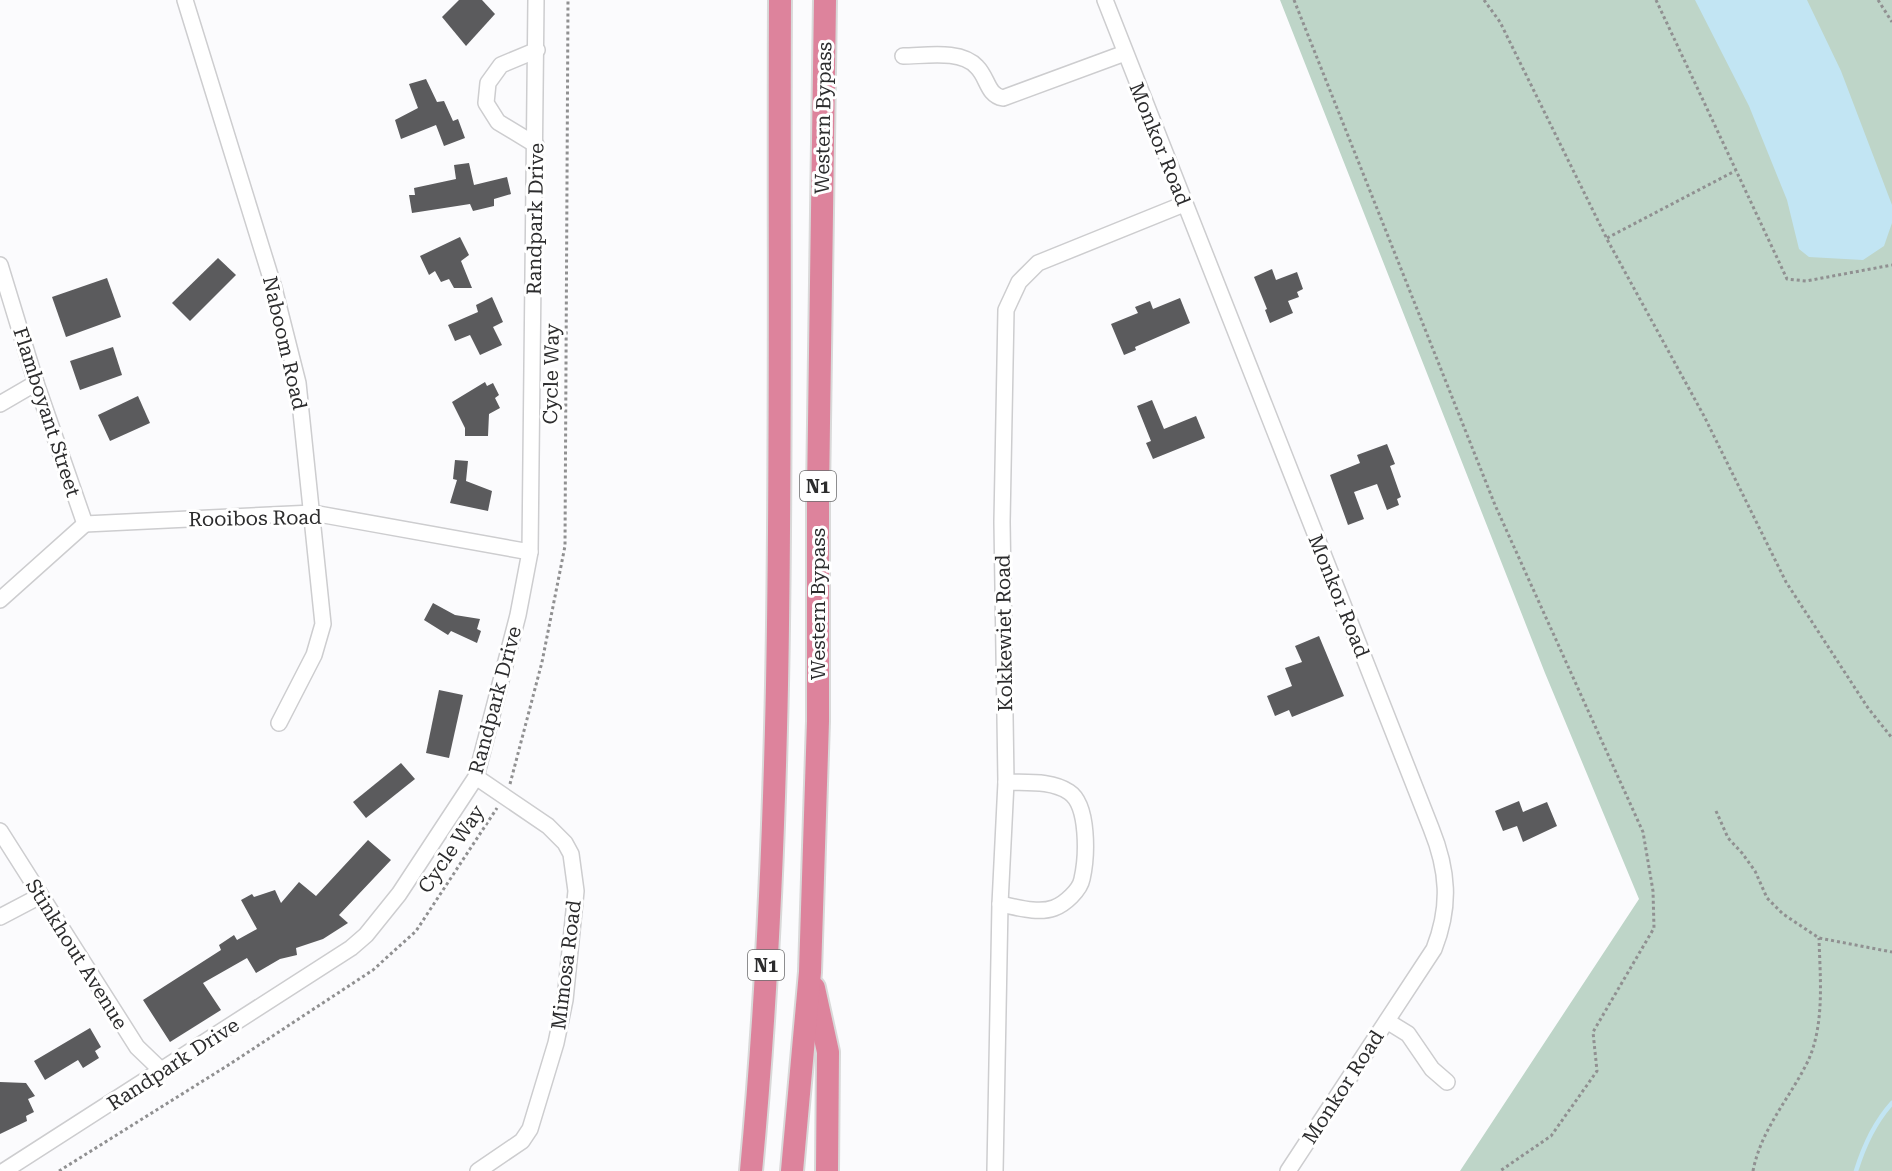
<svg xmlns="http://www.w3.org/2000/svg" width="1892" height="1171" font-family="'Roboto Serif',serif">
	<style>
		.green { fill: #bed5c8 }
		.water { fill: #c2e5f3 }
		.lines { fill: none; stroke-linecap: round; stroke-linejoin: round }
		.stream { stroke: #c2e5f3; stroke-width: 4.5 }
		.building { fill: #5b5b5d }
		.minor-casing { stroke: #cdcdcf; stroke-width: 18 }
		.highway-casing { stroke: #d9d9d9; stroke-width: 26 }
		.path { stroke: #909091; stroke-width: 3; stroke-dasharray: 3 3; stroke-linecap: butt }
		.minor { stroke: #fff; stroke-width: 15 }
		.highway { stroke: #dd839c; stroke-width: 22 }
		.labels { text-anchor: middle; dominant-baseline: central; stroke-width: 6; stroke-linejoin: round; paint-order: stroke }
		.shield { fill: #fff; stroke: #6b6b6c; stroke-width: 1.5 }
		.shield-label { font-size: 18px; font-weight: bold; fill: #2c2c2d }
		.street-label { font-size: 20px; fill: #2c2c2d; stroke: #fff }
	</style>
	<rect width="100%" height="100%" fill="#fbfbfd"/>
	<polygon class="green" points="1280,0 1892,0 1892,1171 1460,1171 1639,899 1545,673"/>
	<polygon class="water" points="1695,0 1807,0 1841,71 1892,205 1892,223 1884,246 1863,260 1809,257 1799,249 1787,200 1749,106"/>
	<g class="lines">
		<path class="stream" d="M1856,1171C1864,1145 1874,1123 1892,1103"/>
	</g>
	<g class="building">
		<polygon points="459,0 482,0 495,14 466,46 442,17"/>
		<polygon points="426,79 437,102 444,101 453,121 458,119 465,138 444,146 436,125 401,139 395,120 418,108 409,84"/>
		<polygon points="469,163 474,185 507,177 511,194 494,199 494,206 473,211 470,204 412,213 409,195 415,195 414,188 456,179 454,165"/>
		<polygon points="460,237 469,255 461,261 472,288 454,288 449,279 441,282 435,271 429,275 420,256"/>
		<polygon points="218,258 236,275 190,321 172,303"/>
		<polygon points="1272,269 1276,280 1297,272 1303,289 1297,292 1299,297 1288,301 1293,313 1270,323 1265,310 1267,309 1254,277"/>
		<polygon points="107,278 121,317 66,337 52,297"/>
		<polygon points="492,297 503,322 493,327 502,345 480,355 470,335 455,341 448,325 478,312 476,305"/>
		<polygon points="1180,298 1190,323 1135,347 1136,350 1124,355 1111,324 1138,313 1135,307 1150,301 1153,309"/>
		<polygon points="113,347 122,375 80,390 70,361"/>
		<polygon points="485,382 487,386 493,383 499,395 495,398 500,408 489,414 488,436 465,436 465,428 452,402"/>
		<polygon points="138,396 150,423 110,441 98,415"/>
		<polygon points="1152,400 1164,429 1196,416 1205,438 1153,459 1146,443 1151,441 1137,406"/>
		<polygon points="1387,444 1395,464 1390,466 1401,497 1397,499 1399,505 1387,510 1377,484 1354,492 1364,519 1348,525 1330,475 1360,463 1357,455"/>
		<polygon points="455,460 468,461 466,481 492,491 488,511 450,503 457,480 453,479"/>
		<polygon points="433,603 455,615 480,619 477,629 481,631 477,643 451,631 448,635 424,620"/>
		<polygon points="1319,636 1344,696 1292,717 1289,710 1275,716 1267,696 1292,686 1285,668 1302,662 1295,646"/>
		<polygon points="439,690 463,695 449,758 426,753"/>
		<polygon points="401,763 415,779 366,818 353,802"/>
		<polygon points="1519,801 1523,812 1547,802 1557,826 1523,842 1517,826 1503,831 1495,811"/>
		<polygon points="368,840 391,860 339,915 348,923 323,939 296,948 297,955 280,959 256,973 247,958 203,983 221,1010 170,1042 143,1000 221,950 219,945 234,935 237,940 257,929 241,900 252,894 254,897 275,890 281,903 299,882 316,896"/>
		<polygon points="90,1028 101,1047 95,1051 99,1058 83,1068 78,1060 45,1080 34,1061"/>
		<polygon points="0,1082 26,1083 35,1096 28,1099 34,1112 26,1116 27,1121 0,1134"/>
	</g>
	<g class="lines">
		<defs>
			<g id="minor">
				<polyline points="185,0 274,288 298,383 323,624 314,655 279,723"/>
				<path d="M1105,0L1431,828C1448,870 1451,906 1434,949L1288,1171"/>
				<path d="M903,56C925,56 961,49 977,67C988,78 987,95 1003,98L1125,53"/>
				<polyline points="536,145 498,122 486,103 488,83 501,65 537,50"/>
				<polyline points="0,265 36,383 85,524"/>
				<polyline points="0,404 36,383"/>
				<polyline points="85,524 313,513 530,552"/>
				<polyline points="0,600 85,524"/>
				<polyline points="476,777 548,826 565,843 571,854 576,891 565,1000 556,1043 530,1129 522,1141 478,1171"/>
				<polyline points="0,831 137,1047 162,1071"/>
				<path d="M1000,904C1016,907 1038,914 1054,908C1065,904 1080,890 1082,879C1087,857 1089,805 1069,792C1051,780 1026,783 1006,782"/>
				<polyline points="0,917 40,896"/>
				<polyline points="1387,1021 1408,1034 1432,1069 1447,1082"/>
				<polyline points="4,1171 351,948 366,935 399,894 476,777 518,615 530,552 536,0"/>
				<polyline points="995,1171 1000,904 1006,782 1002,522 1006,310 1019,282 1038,263 1184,204"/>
			</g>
			<g id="highway">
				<polyline points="814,988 828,1052 827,1171"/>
				<path d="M751,1171C788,782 778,390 780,0"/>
				<polyline points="792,1171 810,972 818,721 818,494 825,0"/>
			</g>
		</defs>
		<use href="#minor" class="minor-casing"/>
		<use href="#highway" class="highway-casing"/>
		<g class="path">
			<polyline points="1294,0 1495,505 1643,832 1653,891 1654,928 1593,1032 1597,1071 1551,1136 1500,1171"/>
			<polyline points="1484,0 1500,22 1608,241 1704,416 1786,582 1868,708 1892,738"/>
			<polyline points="1656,0 1787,279 1806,281 1892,265"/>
			<polyline points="1878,0 1892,22"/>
			<polyline points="1607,238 1735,171"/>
			<polyline points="510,784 542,662 565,546 568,0"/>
			<polyline points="1716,811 1728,838 1742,853 1755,871 1767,898 1783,914 1819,938 1892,952"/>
			<polyline points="59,1171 230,1064 373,970 416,931 497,808"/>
			<path d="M1753,1171C1761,1129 1790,1098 1808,1061C1825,1024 1820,977 1819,938"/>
		</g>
		<use href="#minor" class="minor"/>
		<use href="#highway" class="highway"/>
	</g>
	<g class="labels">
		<g class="shield">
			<rect x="800" y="471" width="36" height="30" rx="4.5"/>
			<rect x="748" y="950" width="36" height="30" rx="4.5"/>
		</g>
		<g class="shield-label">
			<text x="818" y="486">N1</text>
			<text x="766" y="965">N1</text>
		</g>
		<g class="street-label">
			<text transform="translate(823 118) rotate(-89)">Western Bypass</text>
			<text transform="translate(1160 144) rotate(68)">Monkor Road</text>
			<text transform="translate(535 219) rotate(-89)">Randpark Drive</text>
			<text transform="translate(285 343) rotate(77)">Naboom Road</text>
			<text transform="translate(551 374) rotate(-89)">Cycle Way</text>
			<text transform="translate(47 412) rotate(72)">Flamboyant Street</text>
			<text transform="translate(255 518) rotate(-1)">Rooibos Road</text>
			<text transform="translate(1339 596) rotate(68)">Monkor Road</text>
			<text transform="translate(818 604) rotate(-90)">Western Bypass</text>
			<text transform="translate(1004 633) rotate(-91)">Kokkewiet Road</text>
			<text transform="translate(495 700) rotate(-75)">Randpark Drive</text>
			<text transform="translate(451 849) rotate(-56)">Cycle Way</text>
			<text transform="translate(77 954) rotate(58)">Stinkhout Avenue</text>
			<text transform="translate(566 965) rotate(-83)">Mimosa Road</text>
			<text transform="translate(173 1064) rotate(-33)">Randpark Drive</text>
			<text transform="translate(1343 1087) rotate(-57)">Monkor Road</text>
		</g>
	</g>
</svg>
